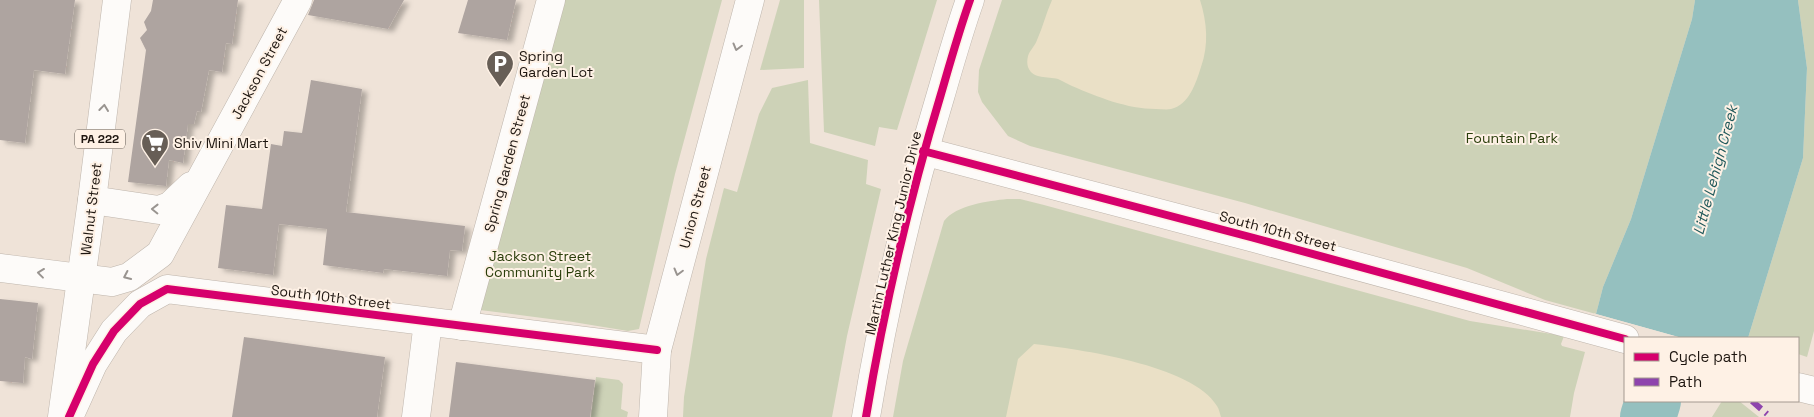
<svg xmlns="http://www.w3.org/2000/svg" width="1814" height="417" font-family="'Space Grotesk',sans-serif">
	<style>
		.green { fill: #cdd2b7 }
		.sand { fill: #eae0c6 }
		.water { fill: #95c0bf }
		.pier { fill: #efe3d8 }
		.lines { fill: none; stroke-linecap: round; stroke-linejoin: round }
		.river { stroke: #95c0bf; stroke-width: 56 }
		.building { fill: #aea4a0; filter: url(#shadow) }
		.minor-casing { stroke: #beb5ac; stroke-width: 29 }
		.major-casing { stroke: #beb5ac; stroke-width: 29 }
		.minor { stroke: #fdfbf9; stroke-width: 28 }
		.major { stroke: #fdfbf9; stroke-width: 28 }
		.quiet { stroke: #8e44ad; stroke-width: 6; stroke-dasharray: 12 6; stroke-linecap: butt }
		.cycleway-casing { stroke: #fef1e5; stroke-width: 11 }
		.cycleway { stroke: #d6006c; stroke-width: 8 }
		.oneway { stroke: #999490 }
		.labels { text-anchor: middle; dominant-baseline: central; stroke-width: 4; stroke-linejoin: round; paint-order: stroke }
		.shield { fill: #fef1e5; stroke: #615850; stroke-width: 1 }
		.shield-label { font-size: 12px; font-weight: bold; fill: #1e1610 }
		.poi-label { font-size: 14px; fill: #1e1610; stroke: #fef1e5; text-anchor: start }
		.street-label { font-size: 14px; fill: #1e1610; stroke: #fef1e5 }
		.park-label { font-size: 14px; fill: #293d0a; stroke: #fef1e5 }
		.water-label { font-size: 15px; font-style: italic; fill: #1e5759; stroke: #fef1e5 }
	</style>
	<defs>
		<filter id="shadow"><feDropShadow dx="5.5" dy="3" stdDeviation="2.5" flood-color="#0004"/></filter>
	</defs>
	<rect width="100%" height="100%" fill="#efe3d8"/>
	<g class="green">
		<polygon points="565,0 722,0 675,174 639,329 628,331 573,322 480,310"/>
		<polygon points="780,0 804,0 804,68 760,70"/>
		<polygon points="819,0 937,0 897,130 879,127 875,146 824,132"/>
		<polygon points="1002,0 1695,0 1692,19 1662,117 1631,219 1603,287 1596,314 1545,300 1467,268 1245,203 1030,146 1008,136 982,102 978,92 979,70"/>
		<polygon points="1798,0 1814,0 1814,331 1807,357 1798,354 1798,338 1748,338 1803,158 1807,68"/>
		<polygon points="808,80 810,143 868,160 866,184 881,189 847,336 832,417 683,417 684,397 706,259 724,188 737,192 759,114 772,88"/>
		<path d="M1007,199H1020L1044,205L1470,321L1564,336L1561,344L1562,346L1585,352L1574,393L1570,417H893L903,361L944,221C956,205 989,201 1007,199Z"/>
		<polygon points="596,377 619,380 623,384 621,409 628,412 627,417 591,417"/>
		<polygon points="1722,401 1739,401 1759,417 1712,417"/>
	</g>
	<g class="sand">
		<path d="M1052,0H1200C1207,22 1209,45 1201,67C1196,83 1189,105 1171,109C1167,110 1161,109 1156,109C1127,109 1098,97 1072,86C1067,84 1063,81 1058,79C1048,76 1033,80 1028,67C1027,64 1027,60 1028,56C1030,50 1035,46 1037,40C1043,27 1046,13 1052,0Z"/>
		<path d="M1034,344C1078,349 1193,365 1217,406C1219,409 1220,414 1221,417H1006L1018,359Z"/>
	</g>
	<polygon class="water" points="1695,0 1798,0 1807,68 1803,158 1748,338 1682,338 1596,314 1603,287 1631,219 1662,117 1692,19"/>
	<polygon class="pier" points="1594,313 1596,314 1682,338 1672,338 1595,316"/>
	<g class="lines">
		<polyline class="river" points="1648,417 1653,401"/>
	</g>
	<g class="building">
		<polygon points="0,0 75,0 65,74 34,70 25,143 0,140"/>
		<polygon points="153,0 238,0 232,44 226,43 222,72 209,70 201,112 197,111 194,124 188,124 183,163 169,160 166,186 128,182 146,50 140,38 147,30 144,22 151,11"/>
		<polygon points="314,0 404,0 388,29 308,15"/>
		<polygon points="468,0 516,0 507,40 458,33"/>
		<polygon points="311,80 362,89 346,212 465,226 462,251 450,250 447,276 384,269 383,273 323,265 327,229 279,224 273,275 218,268 226,205 262,209 271,144 282,146 284,131 302,133"/>
		<polygon points="0,299 38,303 32,359 25,357 23,383 0,381"/>
		<polygon points="244,337 385,357 377,417 232,417"/>
		<polygon points="456,362 595,380 590,417 449,417"/>
	</g>
	<g class="lines">
		<defs>
			<g id="minor">
				<polyline points="923,151 1254,238 1625,339"/>
				<polyline points="92,200 159,210 170,206 191,186"/>
				<polyline points="0,268 112,282 129,277 160,254 298,0"/>
				<polyline points="462,326 551,0"/>
				<polyline points="1798,387 1814,391"/>
				<polyline points="69,417 93,364 114,331 140,304 167,289 657,350"/>
				<polyline points="416,417 428,322"/>
				<polyline points="653,417 657,350 750,0"/>
			</g>
			<g id="major">
				<polyline points="62,417 92,200 117,0"/>
				<path d="M866,417C884,308 909,200 941,94C950,63 959,31 970,0"/>
			</g>
		</defs>
		<use href="#minor" class="minor-casing"/>
		<use href="#major" class="major-casing"/>
		<use href="#minor" class="minor"/>
		<use href="#major" class="major"/>
		<polyline class="quiet" points="1752,401 1767,414"/>
		<defs>
			<g id="cycleway">
				<polyline points="923,151 1254,238 1625,339"/>
				<polyline points="69,417 93,364 114,331 140,304 167,289 657,350"/>
				<path d="M866,417C884,308 909,200 941,94C950,63 959,31 970,0"/>
			</g>
		</defs>
		<use href="#cycleway" class="cycleway-casing"/>
		<use href="#cycleway" class="cycleway"/>
	</g>
	<defs><path id="oneway-chevron" d="M-2-3.5L2.5 0L-2 3.5" fill="none" stroke-width="1.6" stroke-linecap="round" stroke-linejoin="round" transform="scale(1.25)"/></defs>
	<g class="oneway">
		<use href="#oneway-chevron" transform="translate(737 47) rotate(105)"/>
		<use href="#oneway-chevron" transform="translate(104 108) rotate(-83)"/>
		<use href="#oneway-chevron" transform="translate(155 209) rotate(-179)"/>
		<use href="#oneway-chevron" transform="translate(678 272) rotate(105)"/>
		<use href="#oneway-chevron" transform="translate(41 273) rotate(-173)"/>
		<use href="#oneway-chevron" transform="translate(127 276) rotate(155)"/>
	</g>
	<defs>
		<symbol id="parking-pin" viewBox="-11 -11 22 30"><path d="M0 17L-7.5 6A9.5 9.5 0 1 1 7.5 6Z" fill="#675e56" stroke="#fef1e5"/><path d="M-3.5-5.5H1a3.5 3.5 0 0 1 0 7H-1V5.5H-3.5ZM-1-3.4V-.6H.8a1.4 1.4 0 0 0 0-2.8Z" fill="#fff"/></symbol>
		<symbol id="supermarket-pin" viewBox="-11 -11 22 30"><path d="M0 17L-7.5 6A9.5 9.5 0 1 1 7.5 6Z" fill="#675e56" stroke="#fef1e5"/><path d="M-6-5.5h2.5l.6 2H6L4.5 2H-2.5L-4.4-4H-6ZM-1.5 3.2a1.3 1.3 0 1 0 .1 0ZM3 3.2a1.3 1.3 0 1 0 .1 0Z" fill="#fff"/></symbol>
	</defs>
	<g fill-rule="evenodd">
		<use href="#parking-pin" x="484" y="48" width="32" height="43"/>
		<use href="#supermarket-pin" x="139" y="127" width="32" height="43"/>
	</g>
	<g class="labels">
		<rect class="shield" x="75" y="129.5" width="50" height="19" rx="4"/>
		<g class="shield-label">
			<text x="100" y="139">PA 222</text>
		</g>
		<g class="poi-label">
			<text x="519" y="56">Spring<tspan x="519" dy="16">Garden Lot</tspan></text>
			<text x="174" y="143">Shiv Mini Mart</text>
		</g>
		<g class="street-label">
			<text transform="translate(259 73) rotate(-62)">Jackson Street</text>
			<text transform="translate(507 163) rotate(-75)">Spring Garden Street</text>
			<text transform="translate(695 207) rotate(-75)">Union Street</text>
			<text transform="translate(91 209) rotate(-83)">Walnut Street</text>
			<text transform="translate(1278 231) rotate(15)">South 10th Street</text>
			<text transform="translate(893 233) rotate(-77)">Martin Luther King Junior Drive</text>
			<text transform="translate(331 297) rotate(7)">South 10th Street</text>
		</g>
		<g class="park-label">
			<text x="1512" y="138">Fountain Park</text>
			<text x="540" y="256">Jackson Street<tspan x="540" dy="16">Community Park</tspan></text>
		</g>
		<g class="water-label">
			<text transform="translate(1715 170) rotate(-75)">Little Lehigh Creek</text>
		</g>
	</g>
	<rect x="1624" y="337" width="175" height="65" fill="#fef1e5" stroke="#a49990"/>
	<rect x="1634" y="353" width="25" height="8" fill="#d6006c" stroke="#a49990"/>
	<text x="1669" y="362" font-size="15" fill="#1e1610">Cycle path</text>
	<rect x="1634" y="378" width="25" height="8" fill="#8e44ad" stroke="#a49990"/>
	<text x="1669" y="387" font-size="15" fill="#1e1610">Path</text>
</svg>
